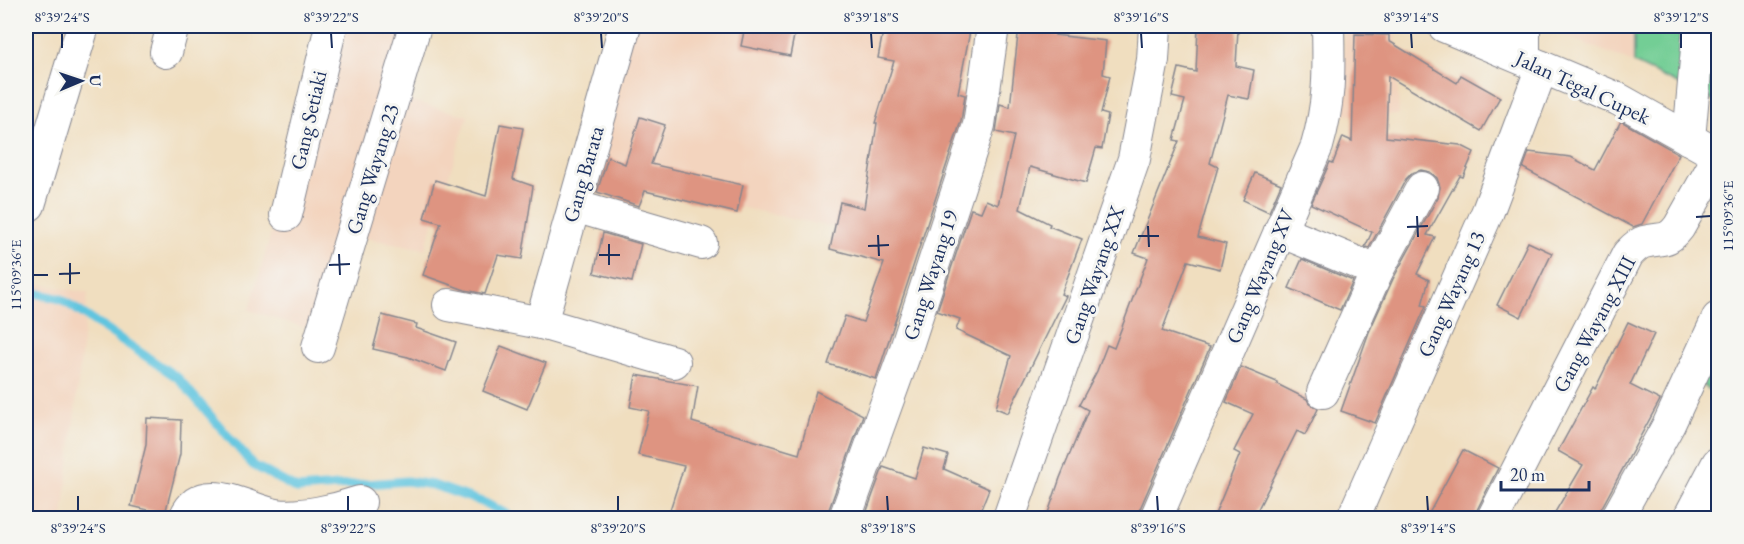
<svg xmlns="http://www.w3.org/2000/svg" width="1744" height="544" font-family="'EB Garamond',serif">
	<style>
		.built { fill: #f3d4be }
		.green { fill: #73ce95; stroke: #477e7a; stroke-width: 1.5 }
		.lines { fill: none; stroke-linecap: round; stroke-linejoin: round }
		.stream { stroke: #61c5df; stroke-width: 9 }
		.building { fill: #de9481 }
		.minor-casing { stroke: #86868e; stroke-width: 34 }
		.minor { stroke: #fff; stroke-width: 32 }
		.ticks { fill: none; stroke: #1b2f5e; stroke-width: 2 }
		.labels { text-anchor: middle; dominant-baseline: central; stroke-width: 6; stroke-linejoin: round; paint-order: stroke }
		.street-label { font-size: 21px; fill: #1b2f5e; stroke: #f6f6f2 }
		.neatline { fill: none; stroke: #1b2f5e; stroke-width: 2 }
		.ticks-label { font-size: 15px; text-anchor: middle; fill: #1b2f5e }
	</style>
	<rect width="100%" height="100%" fill="#f6f6f2"/>
	<filter id="ink" filterUnits="userSpaceOnUse"><feTurbulence type="fractalNoise" baseFrequency=".0167" numOctaves="2"/><feDisplacementMap in="SourceGraphic" scale="12" xChannelSelector="R" yChannelSelector="G"/><feConvolveMatrix kernelMatrix="1 2 1 2 8 2 1 2 1" color-interpolation-filters="sRGB"/></filter>
	<filter id="wash" filterUnits="userSpaceOnUse"><feTurbulence type="fractalNoise" baseFrequency=".008" numOctaves="4" result="noise"/><feDisplacementMap in="SourceGraphic" scale="24" xChannelSelector="R" yChannelSelector="G"/><feGaussianBlur stdDeviation="1.35" result="paint"/><feColorMatrix in="noise" values="0 0 0 0 0 0 0 0 0 0 0 0 0 0 0 0 0 1.4 0 .05"/><feComposite in="paint" operator="in"/></filter>
	<g filter="url(#wash)">
		<rect width="100%" height="100%" fill="#f0debf"/>
		<g class="built">
			<polygon points="331,26 410,26 388,95 468,116 425,249 343,234 306,328 249,310"/>
			<polygon points="625,26 923,26 883,238 587,174"/>
			<polygon points="1344,26 1395,26 1399,115 1344,115"/>
			<polygon points="1543,26 1634,26 1634,63 1558,33"/>
			<polygon points="26,282 88,293 63,518 26,518"/>
		</g>
		<g class="green">
			<polygon points="1634,26 1716,26 1715,102 1634,63"/>
			<polygon points="1718,299 1718,395 1682,372"/>
		</g>
		<g class="lines">
			<polyline class="stream" points="26,291 61,299 178,378 253,465 297,489 407,481 433,485 485,503 514,518"/>
		</g>
		<g id="blocks">
			<g class="building">
				<polygon points="745,26 796,26 790,56 741,46"/>
				<polygon points="884,26 971,26 958,93 965,95 961,121 876,379 828,364 845,316 863,322 884,263 830,249 840,202 864,208 877,123 875,123 894,61 878,58"/>
				<polygon points="1019,26 1056,26 1055,35 1106,41 1103,74 1110,76 1101,113 1108,115 1102,149 1096,148 1086,183 1030,167 1020,209 1050,224 1049,226 1082,239 1061,294 1066,296 1008,413 996,408 1011,356 956,330 960,319 937,311 971,209 981,212 986,200 998,205 1014,136 996,132 1000,104 1010,107"/>
				<polygon points="1198,27 1238,29 1236,66 1254,70 1249,99 1228,95 1210,163 1218,167 1198,237 1226,244 1220,269 1188,261 1162,331 1210,347 1139,511 1138,519 1046,519 1060,478 1088,410 1079,405 1097,371 1107,345 1114,348 1148,258 1134,253 1179,141 1174,140 1185,100 1172,97 1179,68 1196,72"/>
				<polygon points="1355,34 1389,35 1389,41 1457,83 1461,75 1500,97 1481,131 1388,76 1386,137 1460,145 1474,152 1463,177 1460,176 1427,235 1435,237 1417,274 1429,280 1422,305 1426,306 1375,423 1341,411 1369,332 1393,279 1438,197 1440,187 1437,178 1430,172 1421,170 1412,173 1406,179 1369,248 1365,247 1372,232 1311,204 1330,162 1333,163 1343,137 1352,141"/>
				<polygon points="640,117 665,125 651,164 743,185 737,213 645,191 639,206 597,192 608,157 625,164"/>
				<polygon points="1621,121 1679,154 1642,224 1633,227 1523,168 1529,152 1571,157 1595,170"/>
				<polygon points="500,124 523,128 513,179 533,186 522,259 498,255 485,294 465,290 423,275 441,223 424,218 435,180 486,196"/>
				<polygon points="1255,173 1281,184 1269,212 1243,200"/>
				<polygon points="603,233 641,244 632,282 594,273"/>
				<polygon points="1528,242 1552,253 1521,317 1497,305"/>
				<polygon points="1302,259 1353,281 1340,310 1289,288"/>
				<polygon points="382,315 417,324 416,328 456,342 446,371 408,357 373,349"/>
				<polygon points="1628,322 1654,334 1630,385 1660,400 1601,509 1599,519 1551,519 1583,465 1558,451 1593,387 1595,389"/>
				<polygon points="501,346 546,363 527,409 483,391"/>
				<polygon points="1241,367 1277,382 1277,384 1307,399 1309,403 1318,409 1305,435 1297,431 1253,519 1213,519 1240,454 1234,451 1253,414 1226,402"/>
				<polygon points="636,375 698,386 692,422 799,454 816,391 863,415 828,512 827,519 686,519 669,513 684,466 638,455 649,411 630,407"/>
				<polygon points="147,418 181,420 180,454 165,514 131,506 146,445"/>
				<polygon points="924,448 948,455 944,469 989,489 977,519 864,519 883,467 915,478"/>
				<polygon points="1463,450 1498,468 1477,510 1475,519 1426,519"/>
			</g>
		</g>
	</g>
	<g filter="url(#ink)">
		<use href="#blocks" fill-opacity="0" stroke="#86868e" stroke-width="1.5"/>
		<g class="lines">
			<defs>
				<g id="minor">
					<polyline points="1444,26 1618,99 1718,155"/>
					<polyline points="166,52 173,26"/>
					<polyline points="1524,59 1524,26"/>
					<polyline points="1689,139 1699,26"/>
					<polyline points="29,205 83,26"/>
					<polyline points="574,206 701,243"/>
					<polyline points="286,215 331,26"/>
					<polyline points="1280,231 1377,271"/>
					<polyline points="449,305 541,323 674,362"/>
					<polyline points="541,323 625,26"/>
					<polyline points="318,347 415,26"/>
					<polyline points="1323,392 1377,271 1422,188"/>
					<path d="M185,518C202,477 248,511 277,515C301,518 336,510 360,502"/>
					<polyline points="845,518 904,355 979,125 993,26"/>
					<polyline points="1009,518 1134,159 1153,60 1155,26"/>
					<path d="M1156,518L1317,146C1330,101 1329,71 1328,26"/>
					<polyline points="1353,518 1488,211 1542,67"/>
					<path d="M1493,518L1628,254C1632,250 1637,244 1644,242C1661,237 1666,244 1679,227L1718,158"/>
					<polyline points="1617,518 1669,424 1718,318"/>
					<polyline points="1689,518 1718,463"/>
				</g>
			</defs>
			<use href="#minor" class="minor-casing"/>
			<use href="#minor" class="minor"/>
		</g>
	</g>
	<path class="ticks" d="M62,33V48M331,33L332,48M601,33L602,48M871,33L872,48M1141,33L1142,48M1411,33L1412,48M1681,33V48M1417,216L1418,237M1696,217L1711,216M1148,226L1149,247M1407,227L1428,226M878,235L879,256M1138,236H1159M609,244V265M868,246L889,245M339,254L340,275M599,255H620M70,263V284M329,265L350,264M59,274L80,273M33,275H48M78,496V511M348,496V511M618,496V511M887,496L888,511M1157,496L1158,511M1427,496L1428,511"/>
	<g class="labels">
		<g class="street-label">
			<text transform="translate(1583 87) rotate(25)">Jalan Tegal Cupek</text>
			<text transform="translate(308 120) rotate(-77)">Gang Setiaki</text>
			<text transform="translate(372 169) rotate(-73)">Gang Wayang 23</text>
			<text transform="translate(583 174) rotate(-74)">Gang Barata</text>
			<text transform="translate(930 275) rotate(-72)">Gang Wayang 19</text>
			<text transform="translate(1094 275) rotate(-71)">Gang Wayang XX</text>
			<text transform="translate(1260 276) rotate(-67)">Gang Wayang XV</text>
			<text transform="translate(1451 294) rotate(-66)">Gang Wayang 13</text>
			<text transform="translate(1594 324) rotate(-62)">Gang Wayang XIII</text>
		</g>
	</g>
	<rect width="1744" height="544" fill="none" stroke="#f6f6f2" stroke-width="66"/>
	<g transform="translate(81 81) rotate(88)" stroke="#f6f6f2" stroke-width="4.5" paint-order="stroke">
	<path d="M0-4.5L10 22L0 15L-10 22Z" fill="#1b2f5e"/>
	<text y="-9" font-size="16" font-weight="bold" text-anchor="middle" fill="#1b2f5e">U</text>
	</g>
	<path d="M1501 481v9h88v-9" fill="none" stroke="#1b2f5e" stroke-width="3"/>
	<text x="1510" y="481" font-size="18" fill="#1b2f5e" stroke="#f6f6f2" stroke-width="4.5" paint-order="stroke">20 m</text>
	<rect x="33" y="33" width="1678" height="478" class="neatline"/>
	<g class="ticks-label">
		<text x="62" y="22">8°39'24"S</text>
		<text x="331" y="22">8°39'22"S</text>
		<text x="601" y="22">8°39'20"S</text>
		<text x="871" y="22">8°39'18"S</text>
		<text x="1141" y="22">8°39'16"S</text>
		<text x="1411" y="22">8°39'14"S</text>
		<text x="1681" y="22">8°39'12"S</text>
		<text transform="translate(1728 216) rotate(-90)" y="5">115°09'36"E</text>
		<text transform="translate(16 275) rotate(-90)" y="5">115°09'36"E</text>
		<text x="78" y="533">8°39'24"S</text>
		<text x="348" y="533">8°39'22"S</text>
		<text x="618" y="533">8°39'20"S</text>
		<text x="888" y="533">8°39'18"S</text>
		<text x="1158" y="533">8°39'16"S</text>
		<text x="1428" y="533">8°39'14"S</text>
	</g>
</svg>
